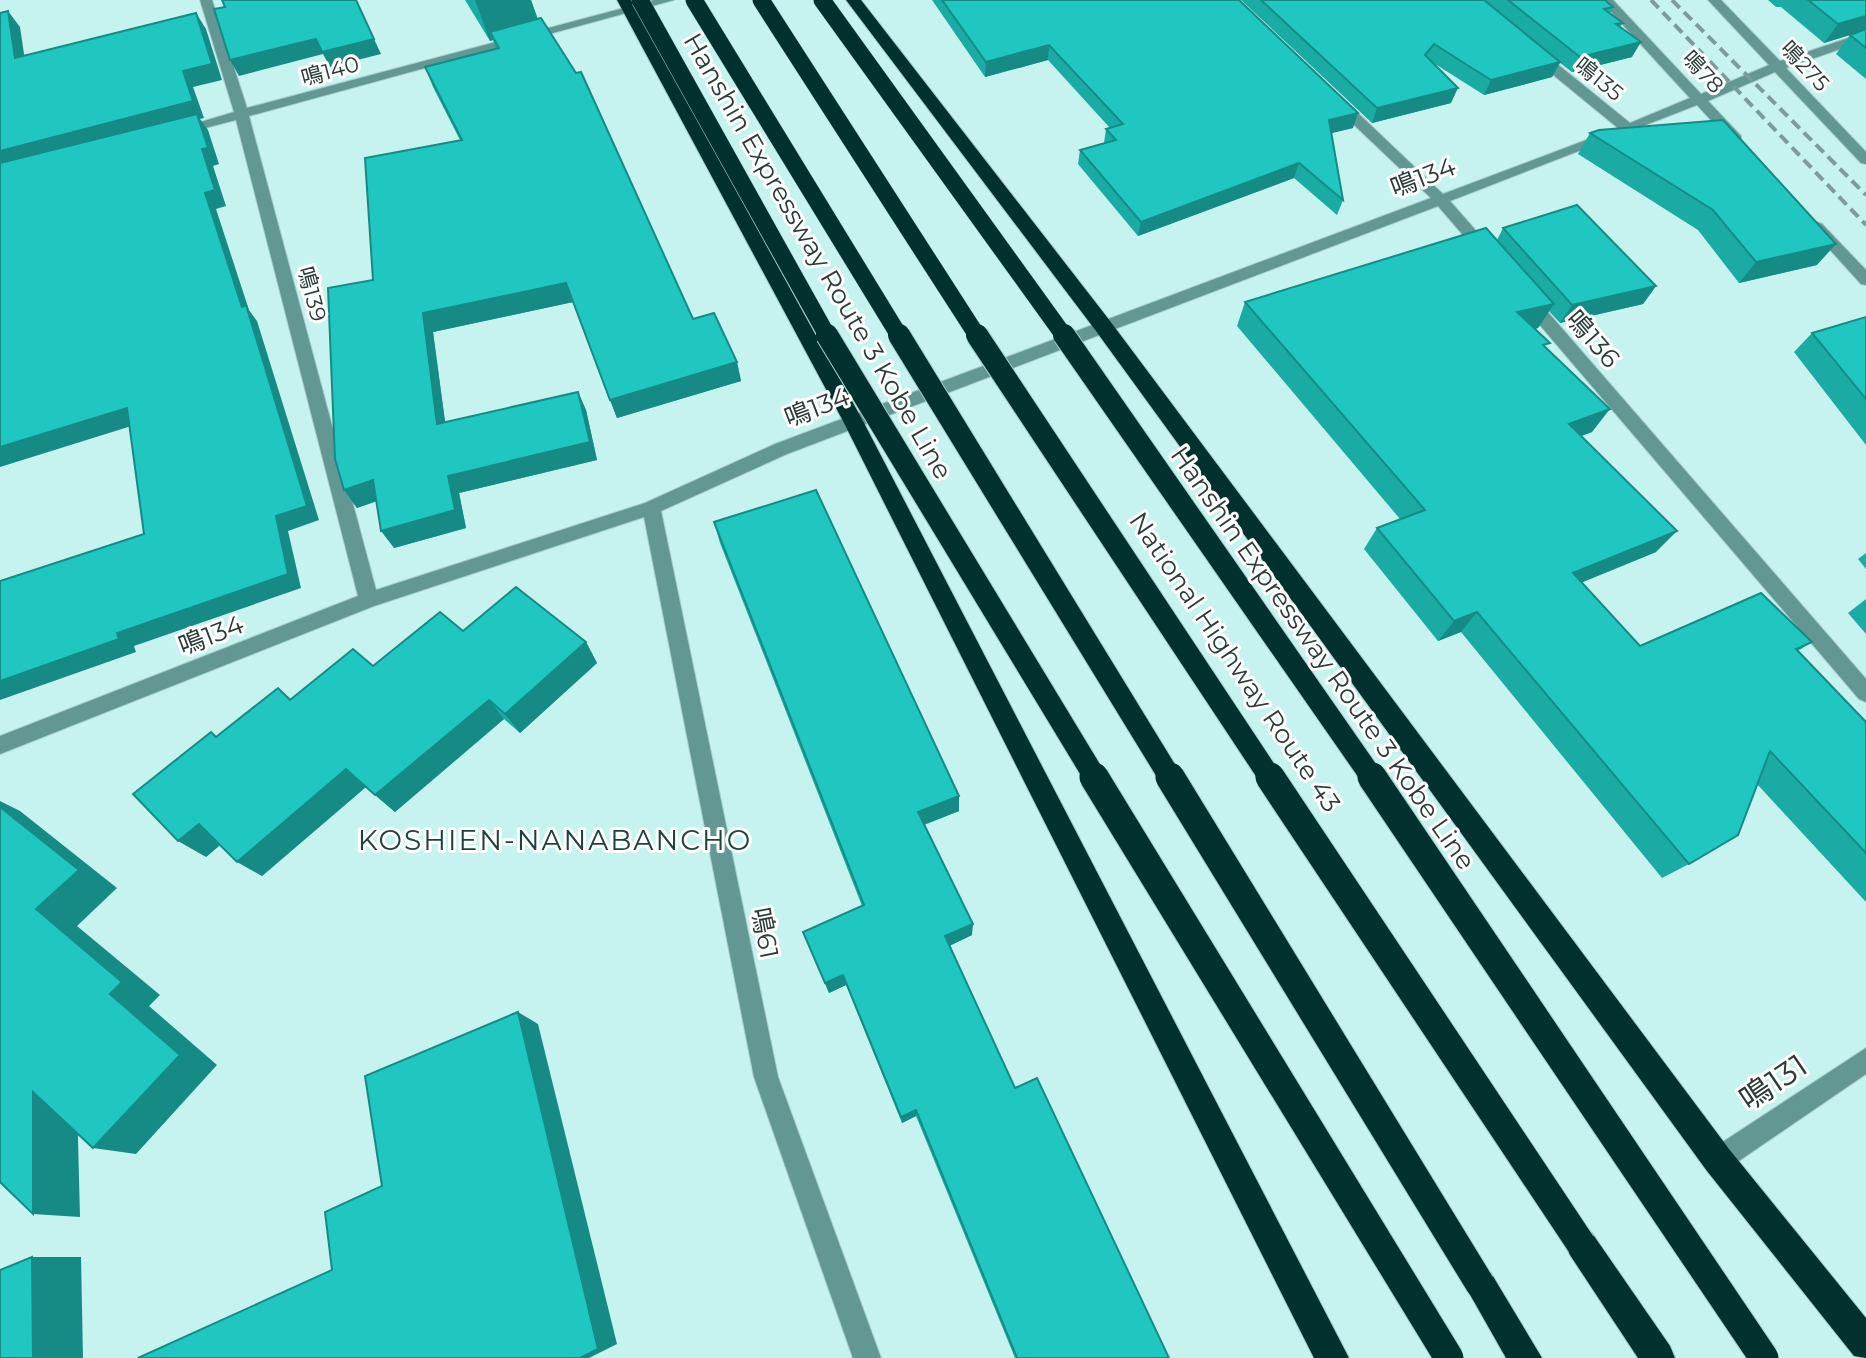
<svg xmlns="http://www.w3.org/2000/svg" width="1866" height="1358" font-family="Montserrat,'Noto Sans JP',sans-serif">
	<style>
		.lines { fill: none; stroke-linecap: round; stroke-linejoin: round }
		.minor-casing { stroke: #a7cdcb; stroke-width: 2 }
		.highway-casing { stroke: #a7cdcb; stroke-width: 2 }
		.minor { fill: #629793; fill-rule: evenodd }
		.highway { fill: #00312f; fill-rule: evenodd }
		.rail { stroke: #7c9b99; stroke-width: 4; stroke-dasharray: 11 6; stroke-linecap: butt }
		.highway-bridge-far2-casing { stroke: #a7cdcb; stroke-width: 18; stroke-linecap: butt }
		.highway-bridge-far1-casing { stroke: #a7cdcb; stroke-width: 24; stroke-linecap: butt }
		.highway-bridge-casing { stroke: #a7cdcb; stroke-width: 31; stroke-linecap: butt }
		.highway-bridge-far2 { stroke: #00312f; stroke-width: 17 }
		.highway-bridge-far1 { stroke: #00312f; stroke-width: 22 }
		.highway-bridge { stroke: #00312f; stroke-width: 29 }
		.wall { fill: #1baba5 }
		.shaded-wall { fill: #168b86 }
		.building { fill: #1fc7c0; stroke: #168b86; stroke-width: 2 }
		.labels { text-anchor: middle; dominant-baseline: central; stroke-width: 6; stroke-linejoin: round; paint-order: stroke }
		.far-street-label { font-size: 22px; fill: #2a3b3a; stroke: #fff }
		.street-label { font-size: 26px; fill: #2a3b3a; stroke: #fff }
		.neighbourhood-label { font-size: 28px; letter-spacing: 2px; fill: #1b4441; stroke: #fff }
		.near-street-label { font-size: 32px; fill: #2a3b3a; stroke: #fff }
	</style>
	<rect width="100%" height="100%" fill="#c6f2ef"/>
	<g class="lines">
		<defs>
			<g id="minor">
				<polygon points="200,0 212,0 247,108 654,0 674,0 249,116 376,590 645,503 775,444 1431,198 1331,103 1331,97 1341,97 1443,194 1618,128 1530,56 1530,50 1540,50 1630,123 1690,98 1600,0 1613,0 1701,94 1769,65 1708,0 1721,0 1780,61 1866,32 1866,40 1786,68 1866,152 1866,164 1861,163 1775,72 1708,101 1741,136 1741,142 1731,142 1697,105 1450,201 1492,249 1492,257 1482,257 1438,206 787,454 661,511 778,1077 881,1358 853,1358 754,1077 644,517 374,606 0,754 0,736 358,596 236,120 178,135 171,131 234,112"/>
				<polygon points="1817,222 1822,224 1866,270 1866,285 1861,284 1812,230 1812,224"/>
				<polygon points="1527,294 1533,295 1866,679 1866,702 1859,699 1521,303 1519,299"/>
				<polygon points="1866,1048 1866,1074 1727,1169 1718,1173 1709,1169 1705,1160 1709,1151"/>
			</g>
			<g id="highway">
				<polygon points="617,0 631,0 863,421 1349,1358 1314,1358 843,421"/>
				<polygon points="846,0 861,0 1110,321 1729,1149 1866,1318 1866,1358 1854,1356 1707,1171 1096,331"/>
				<polygon points="1581,1228 1592,1233 1670,1346 1675,1358 1638,1358 1570,1255 1565,1244 1570,1233"/>
				<polygon points="1480,1268 1491,1273 1542,1358 1506,1358 1464,1284 1469,1273"/>
			</g>
		</defs>
		<use href="#minor" class="minor-casing"/>
		<use href="#highway" class="highway-casing"/>
		<use href="#minor" class="minor"/>
		<use href="#highway" class="highway"/>
		<g class="rail">
			<polyline points="1651,0 1866,225"/>
			<polyline points="1672,0 1866,195"/>
		</g>
		<defs>
			<g id="highway-bridge-far2">
				<polyline points="640,0 828,337"/>
				<polyline points="694,0 900,337"/>
				<polyline points="761,0 978,337"/>
				<polyline points="822,0 1065,337"/>
			</g>
			<g id="highway-bridge-far1">
				<polyline points="827,335 1096,779"/>
				<polyline points="899,335 1171,779"/>
				<polyline points="977,335 1271,779"/>
				<polyline points="1064,335 1373,779"/>
			</g>
			<g id="highway-bridge">
				<polyline points="1094,777 1449,1358"/>
				<polyline points="1170,777 1480,1284"/>
				<polyline points="1270,777 1581,1244"/>
				<polyline points="1372,777 1764,1358"/>
			</g>
		</defs>
		<use href="#highway-bridge-far2" class="highway-bridge-far2-casing"/>
		<use href="#highway-bridge-far1" class="highway-bridge-far1-casing"/>
		<use href="#highway-bridge" class="highway-bridge-casing"/>
		<use href="#highway-bridge-far2" class="highway-bridge-far2"/>
		<use href="#highway-bridge-far1" class="highway-bridge-far1"/>
		<use href="#highway-bridge" class="highway-bridge"/>
	</g>
	<g class="wall">
		<polygon points="465,0 531,0 538,19 693,319 737,362 741,381 617,418 573,302 433,332 445,423 578,392 586,410 597,460 459,493 466,528 394,548 376,501 357,508 344,490 373,280 460,140 433,87 425,67 496,49 493,40 490,41"/>
		<polygon points="932,0 1239,0 1353,128 1331,133 1343,200 1337,215 1294,178 1138,236 1078,164 1080,150 1104,143 1106,129 1110,128 1048,60 985,77"/>
		<polygon points="1241,0 1605,0 1613,7 1610,13 1623,23 1620,27 1632,57 1572,72 1560,63 1552,77 1484,95 1432,62 1451,103 1372,123"/>
		<polygon points="1768,0 1866,0 1866,79 1836,54 1850,35 1824,43 1781,7 1776,7"/>
		<polygon points="1590,133 1817,265 1739,283 1698,230 1578,154"/>
		<polygon points="1503,228 1656,286 1643,304 1560,323 1549,311 1538,328 1535,329 1592,432 1581,436 1656,552 1582,582 1640,646 1812,642 1798,651 1866,722 1866,902 1757,784 1689,864 1662,878 1461,632 1438,641 1364,549 1377,528 1400,519 1237,326 1245,302 1497,240"/>
		<polygon points="1866,317 1866,445 1794,352 1812,333"/>
		<polygon points="714,522 959,796 959,811 924,825 972,935 949,946 1015,1088 1169,1358 1015,1358 916,1116 902,1123 846,985 829,993 803,932 862,906 720,543"/>
		<polygon points="1866,553 1866,569 1858,559"/>
		<polygon points="1866,599 1866,634 1848,613"/>
		<polygon points="463,631 586,642 597,663 520,733 504,719 395,812 366,787 262,876 220,845 206,857 217,736 278,688 291,699"/>
	</g>
	<g class="shaded-wall">
		<polygon points="475,0 531,0 540,27 490,32 493,40 490,41"/>
		<polygon points="8,11 20,27 27,74 15,58"/>
		<polygon points="196,13 206,29 222,80 193,87 204,118 200,119 208,130 219,164 213,166 226,206 216,209 249,310 257,321 319,520 288,531 301,588 134,646 136,652 0,700 0,681 117,633 288,574 0,171 0,151 183,71"/>
		<polygon points="1866,16 1866,30 1824,43 1838,24"/>
		<polygon points="316,39 374,39 381,54 330,67 323,54 239,76 230,60"/>
		<polygon points="1641,42 1632,57 1572,72 1580,57"/>
		<polygon points="1049,45 1048,60 985,77 986,62"/>
		<polygon points="1560,62 1552,77 1484,95 1491,80"/>
		<polygon points="1458,88 1451,103 1372,123 1377,108"/>
		<polygon points="1358,113 1353,128 1324,135 1329,120"/>
		<polygon points="1299,163 1294,178 1138,236 1141,222"/>
		<polygon points="1836,244 1817,265 1739,283 1756,262"/>
		<polygon points="566,283 573,302 433,332 448,443 437,424 423,313"/>
		<polygon points="1656,286 1643,304 1560,323 1572,305"/>
		<polygon points="1554,304 1538,328 1503,336 1517,312"/>
		<polygon points="737,362 741,381 617,418 610,400"/>
		<polygon points="578,392 586,410 597,460 459,493 466,528 394,548 381,531 448,476"/>
		<polygon points="127,408 141,423 0,467 0,447"/>
		<polygon points="1610,409 1592,432 1552,447 1569,424"/>
		<polygon points="373,480 386,498 357,508 344,490"/>
		<polygon points="1677,531 1656,552 1554,594 1573,573"/>
		<polygon points="1477,612 1461,632 1438,641 1454,621"/>
		<polygon points="586,642 597,663 520,733 505,714"/>
		<polygon points="489,700 504,719 395,812 375,795"/>
		<polygon points="346,769 367,786 262,876 237,862"/>
		<polygon points="959,796 959,811 918,827 918,812"/>
		<polygon points="0,801 20,811 117,888 77,926 160,995 149,1006 217,1065 136,1154 93,1148 110,994 36,909 0,807"/>
		<polygon points="199,824 226,840 206,857 178,841"/>
		<polygon points="973,924 972,935 945,948 945,936"/>
		<polygon points="843,975 846,985 829,993 825,983"/>
		<polygon points="518,1012 538,1024 617,1344 589,1358 580,1358"/>
		<polygon points="33,1092 77,1101 80,1217 33,1214"/>
		<polygon points="916,1110 916,1116 902,1123 901,1117"/>
		<polygon points="32,1257 81,1257 83,1358 33,1358"/>
	</g>
	<g class="building">
		<polygon points="222,0 356,0 374,39 322,52 316,39 230,60 214,9 225,7"/>
		<polygon points="942,0 1239,0 1358,113 1329,120 1343,200 1299,163 1141,222 1080,150 1116,140 1106,129 1123,124 1049,45 986,62"/>
		<polygon points="1261,0 1484,0 1560,62 1491,80 1434,44 1425,55 1458,88 1377,108"/>
		<polygon points="1508,0 1605,0 1613,7 1604,9 1623,23 1616,24 1641,42 1580,57"/>
		<polygon points="1808,0 1866,0 1866,16 1838,24"/>
		<polygon points="8,11 15,58 196,13 212,64 183,71 193,101 0,151 0,13"/>
		<polygon points="541,18 576,73 581,72 693,319 714,313 737,362 610,400 566,283 423,313 437,424 578,392 590,442 448,476 455,510 381,531 373,480 344,490 335,459 328,288 373,280 365,158 462,140 425,67 499,48 490,32"/>
		<polygon points="1866,29 1866,48 1850,35"/>
		<polygon points="197,114 208,148 202,149 215,190 205,193 242,307 246,305 307,506 276,516 288,574 117,633 119,639 0,681 0,581 144,534 127,408 0,447 0,163"/>
		<polygon points="1723,120 1836,244 1756,262 1713,210 1590,133 1599,130"/>
		<polygon points="1577,205 1656,286 1572,305 1503,228"/>
		<polygon points="1486,228 1554,304 1517,312 1550,343 1543,345 1610,409 1569,424 1677,531 1573,573 1640,646 1761,593 1812,642 1796,649 1866,722 1866,853 1770,751 1738,835 1689,864 1477,612 1454,621 1377,528 1425,510 1245,302"/>
		<polygon points="1866,317 1866,399 1812,333"/>
		<polygon points="816,490 959,796 918,812 973,924 945,936 1015,1088 1037,1078 1169,1358 1017,1358 916,1110 901,1117 843,975 825,983 803,932 864,905 714,522"/>
		<polygon points="516,587 586,642 505,714 489,700 375,795 346,769 237,862 199,824 178,841 133,794 211,732 216,737 278,688 290,700 353,649 373,666 440,612 463,631"/>
		<polygon points="0,807 79,870 36,909 122,982 110,994 180,1055 93,1148 33,1092 33,1214 0,1182"/>
		<polygon points="518,1012 598,1349 580,1358 138,1358 332,1270 325,1212 382,1186 365,1076"/>
		<polygon points="32,1257 33,1358 0,1358 0,1270"/>
	</g>
	<g class="labels">
		<g class="far-street-label">
			<text transform="translate(1805 66) rotate(47)">鳴275</text>
			<text transform="translate(330 71) rotate(-15)">鳴140</text>
			<text transform="translate(1703 72) rotate(47)">鳴78</text>
			<text transform="translate(1599 79) rotate(39)">鳴135</text>
			<text transform="translate(312 294) rotate(75)">鳴139</text>
		</g>
		<g class="street-label">
			<text transform="translate(1423 177) rotate(-21)">鳴134</text>
			<text transform="translate(818 256) rotate(60)">Hanshin Expressway Route 3 Kobe Line</text>
			<text transform="translate(1593 339) rotate(49)">鳴136</text>
			<text transform="translate(817 407) rotate(-21)">鳴134</text>
			<text transform="translate(211 635) rotate(-21)">鳴134</text>
			<text transform="translate(1323 658) rotate(55)">Hanshin Expressway Route 3 Kobe Line</text>
			<text transform="translate(1235 662) rotate(56)">National Highway Route 43</text>
			<text transform="translate(765 933) rotate(79)">鳴61</text>
		</g>
		<g class="neighbourhood-label">
			<text x="555" y="840">KOSHIEN-NANABANCHO</text>
		</g>
		<g class="near-street-label">
			<text transform="translate(1773 1082) rotate(-34)">鳴131</text>
		</g>
	</g>
</svg>
